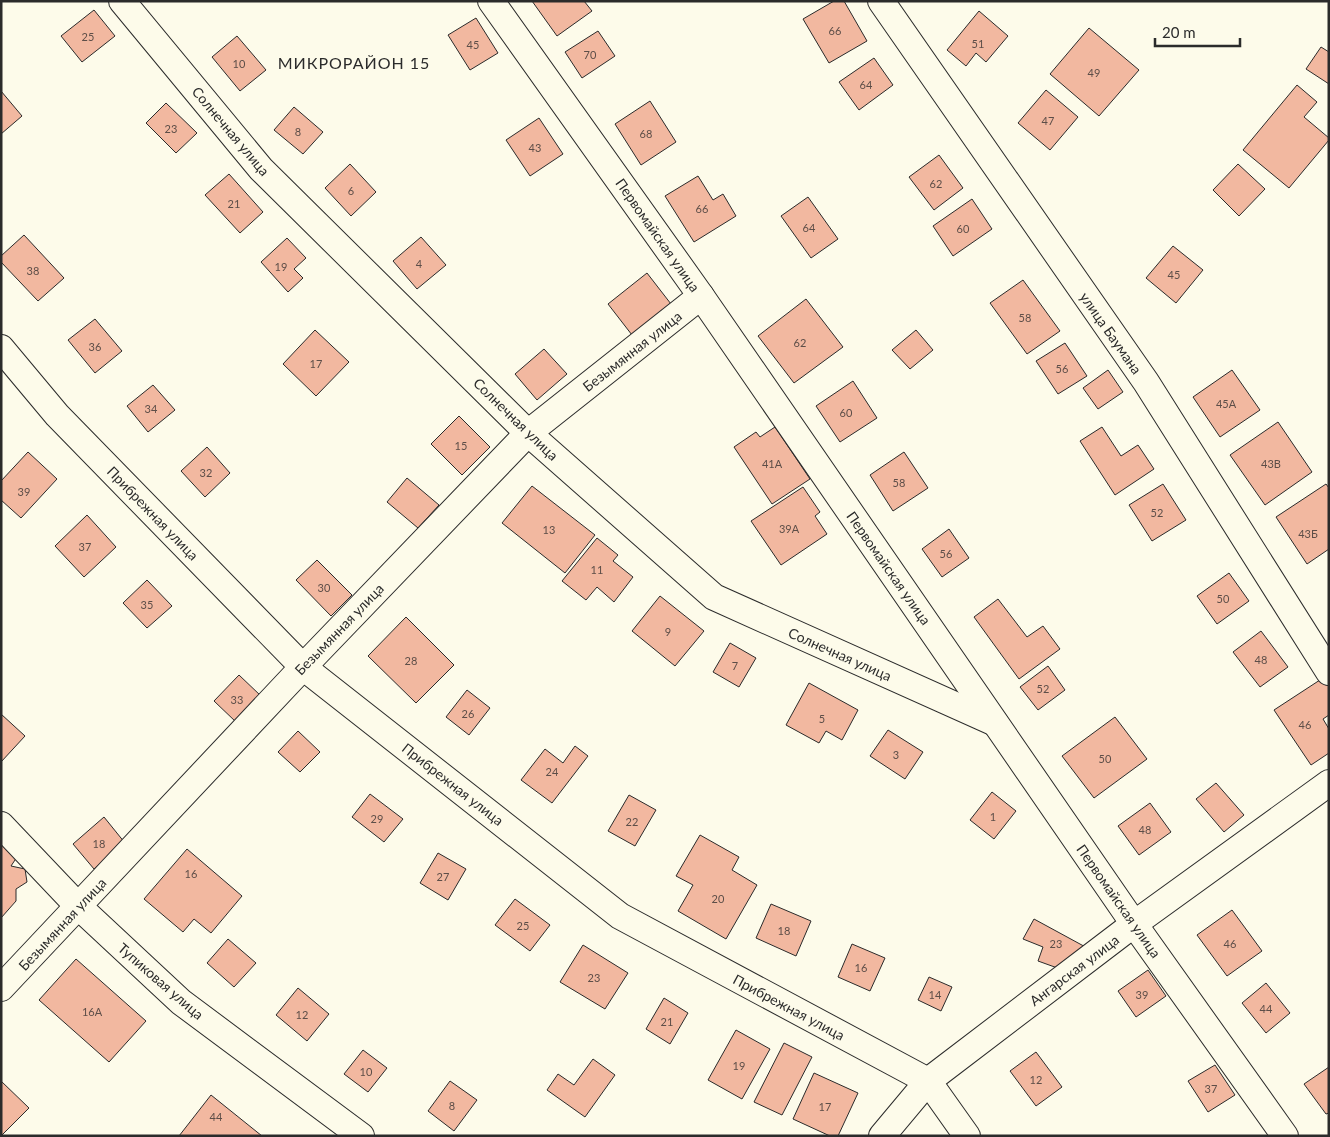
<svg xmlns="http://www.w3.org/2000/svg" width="1330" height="1137" font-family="Lato,sans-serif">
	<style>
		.building { fill: #f2b8a0; stroke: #2b2b2b }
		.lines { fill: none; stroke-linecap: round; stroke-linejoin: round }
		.minor-casing { stroke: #2b2b2b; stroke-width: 28 }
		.minor { stroke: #fdfbea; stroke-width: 26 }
		.labels { text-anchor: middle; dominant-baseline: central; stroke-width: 4; stroke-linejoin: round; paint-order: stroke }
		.number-label { font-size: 11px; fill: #5d4e48 }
		.street-label { font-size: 14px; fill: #2b2b2b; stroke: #fdfbea }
		.quarter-label { font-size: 16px; letter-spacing: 1px; fill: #2b2b2b; stroke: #fdfbea }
	</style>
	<rect width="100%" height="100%" fill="#fdfbea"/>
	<g class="building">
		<polygon points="532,1 584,1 592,11 557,36"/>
		<polygon points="834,1 844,1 867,41 829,63 803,19"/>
		<polygon points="94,10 115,36 82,62 61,36"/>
		<polygon points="979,11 1008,36 986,62 976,53 966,66 947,50"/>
		<polygon points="476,18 498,53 470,70 448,35"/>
		<polygon points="1089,28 1139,70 1099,116 1050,74"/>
		<polygon points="598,31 615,56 582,78 565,52"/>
		<polygon points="237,36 266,70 240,91 212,57"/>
		<polygon points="1321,47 1329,52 1329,84 1306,69"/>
		<polygon points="874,58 893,85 859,110 839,82"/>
		<polygon points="1297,85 1317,102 1304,117 1329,138 1329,140 1289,188 1243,150"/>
		<polygon points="1046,90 1078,117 1050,150 1018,123"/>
		<polygon points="1,91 22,116 1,134"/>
		<polygon points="650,101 676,142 641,165 615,124"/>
		<polygon points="166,103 197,133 176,153 146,123"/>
		<polygon points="294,107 323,132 303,154 274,130"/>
		<polygon points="539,118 563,154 530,176 506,140"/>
		<polygon points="939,155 963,188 934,210 909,177"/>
		<polygon points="350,164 376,192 351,216 325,188"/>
		<polygon points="1238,164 1265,189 1239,216 1213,190"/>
		<polygon points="229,174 263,212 240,233 205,195"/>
		<polygon points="698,176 713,200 723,194 736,216 694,242 665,196"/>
		<polygon points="808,197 838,239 811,258 781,216"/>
		<polygon points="972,199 992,229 953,256 933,226"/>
		<polygon points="24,235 64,278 38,301 1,262 1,256"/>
		<polygon points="421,237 446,265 417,289 393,261"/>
		<polygon points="287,238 306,258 294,269 303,278 288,292 261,262"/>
		<polygon points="1173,246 1203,270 1176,303 1146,278"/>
		<polygon points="647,273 671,304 632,335 608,304"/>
		<polygon points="1023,280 1060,331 1027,354 990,303"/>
		<polygon points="806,299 843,347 794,383 758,336"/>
		<polygon points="95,319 122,351 95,373 68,340"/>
		<polygon points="315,330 349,362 316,396 283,364"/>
		<polygon points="916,330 933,350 910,369 892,350"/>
		<polygon points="1065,343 1087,376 1058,394 1036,361"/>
		<polygon points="544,349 567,374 537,400 515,374"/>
		<polygon points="1108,370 1123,392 1098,409 1083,388"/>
		<polygon points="1232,370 1260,410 1220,437 1193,397"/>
		<polygon points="853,381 877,418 840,442 816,406"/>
		<polygon points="153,385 175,410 148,432 127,406"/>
		<polygon points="459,416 490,447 462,475 431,444"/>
		<polygon points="1278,422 1312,472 1265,505 1230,455"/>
		<polygon points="775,427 810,479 772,504 734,447 756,432 760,437"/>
		<polygon points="1102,427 1121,456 1138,445 1154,469 1115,495 1080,441"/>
		<polygon points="207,447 230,473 205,497 181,471"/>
		<polygon points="28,452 57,479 21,518 1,500 1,481"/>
		<polygon points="904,452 928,488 893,511 870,475"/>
		<polygon points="407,478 439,505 418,528 387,502"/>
		<polygon points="1163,484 1186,520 1152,541 1129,505"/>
		<polygon points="1326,484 1329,488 1329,549 1307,564 1276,517"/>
		<polygon points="532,486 595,535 565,573 502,523"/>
		<polygon points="803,487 820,512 815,516 827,534 781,565 751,521"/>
		<polygon points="87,515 116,547 84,577 55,546"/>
		<polygon points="949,529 969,558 942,577 922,549"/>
		<polygon points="597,538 618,555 613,561 633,577 614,602 597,587 586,600 562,581"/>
		<polygon points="317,560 352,595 331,616 296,580"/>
		<polygon points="1229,573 1249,601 1217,624 1197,596"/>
		<polygon points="147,580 172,606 147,628 123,603"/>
		<polygon points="660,596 704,631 675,666 632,631"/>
		<polygon points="998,599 1027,637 1043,626 1060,649 1019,679 974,617"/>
		<polygon points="406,617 454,665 416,703 368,656"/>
		<polygon points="1261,631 1288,667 1260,687 1233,652"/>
		<polygon points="730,643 756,658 739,687 713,672"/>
		<polygon points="1048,666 1065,690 1038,710 1020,687"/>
		<polygon points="239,675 261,696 236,722 214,701"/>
		<polygon points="1323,678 1329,687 1329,715 1323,719 1329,729 1329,753 1311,765 1274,710"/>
		<polygon points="809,683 858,710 842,740 826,731 819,743 786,725"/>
		<polygon points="467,690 490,708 469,735 446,717"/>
		<polygon points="1,714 25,736 1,762"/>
		<polygon points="1115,717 1147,759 1094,798 1062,756"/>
		<polygon points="888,730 923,752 905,779 870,756"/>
		<polygon points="298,731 320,752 300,772 278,752"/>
		<polygon points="575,746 588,756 552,803 521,780 545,749 563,763"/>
		<polygon points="1216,783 1244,815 1224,832 1196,799"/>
		<polygon points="992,792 1016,811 994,839 970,820"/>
		<polygon points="370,794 403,819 384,842 352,817"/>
		<polygon points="629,795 656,810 635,846 608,831"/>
		<polygon points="1150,803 1171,832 1139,855 1118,826"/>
		<polygon points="104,817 125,843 94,869 73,844"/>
		<polygon points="700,835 739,857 732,870 757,885 726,939 678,911 693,885 676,876"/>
		<polygon points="1,841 19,854 11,866 25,869 27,882 16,889 16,901 1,918"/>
		<polygon points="187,849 242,896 211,933 194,919 183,932 144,899"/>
		<polygon points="438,853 466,869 448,900 420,883"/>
		<polygon points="515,899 550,925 530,951 495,925"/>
		<polygon points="771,904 811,921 796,956 756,938"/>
		<polygon points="1232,910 1262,951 1227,976 1197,935"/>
		<polygon points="1034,919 1091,950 1063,970 1038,961 1043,947 1023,939"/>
		<polygon points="228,939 256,963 234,987 207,963"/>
		<polygon points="852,944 885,958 870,991 838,977"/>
		<polygon points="583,945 628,973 605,1009 560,982"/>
		<polygon points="76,959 146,1021 109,1062 39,1000"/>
		<polygon points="1148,970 1166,996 1136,1017 1118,991"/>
		<polygon points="929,977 952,987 941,1011 918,1000"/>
		<polygon points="1266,983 1290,1013 1266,1033 1242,1003"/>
		<polygon points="298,988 329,1014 307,1041 276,1015"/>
		<polygon points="664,998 688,1013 670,1044 646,1029"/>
		<polygon points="736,1030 770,1049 742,1099 708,1080"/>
		<polygon points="784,1043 812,1057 782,1115 754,1102"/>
		<polygon points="363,1050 387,1068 368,1092 344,1074"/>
		<polygon points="1036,1052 1062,1087 1036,1106 1010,1071"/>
		<polygon points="593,1059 615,1075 585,1117 547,1090 558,1074 574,1085"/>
		<polygon points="1215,1065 1235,1095 1208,1112 1188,1081"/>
		<polygon points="1329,1067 1329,1113 1326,1114 1304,1084"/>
		<polygon points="814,1073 858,1093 838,1136 830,1136 793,1119"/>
		<polygon points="1,1081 29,1108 1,1136"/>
		<polygon points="450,1081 477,1100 454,1131 428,1111"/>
		<polygon points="211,1095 262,1136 179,1136"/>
	</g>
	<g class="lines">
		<defs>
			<g id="minor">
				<polyline points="122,1 261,169 528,433 714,597 995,723"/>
				<polyline points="491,1 701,296 1134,924 1285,1136"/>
				<polyline points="881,1 1146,382 1329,672"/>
				<polyline points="1,348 57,415 303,667 620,916 928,1081 967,1136"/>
				<polyline points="1,825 78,906 181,1002 361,1136"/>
				<polyline points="1,988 303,667 528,433 701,296"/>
				<polyline points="882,1136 928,1081 1134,924 1329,783"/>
			</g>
		</defs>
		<use href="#minor" class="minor-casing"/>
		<use href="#minor" class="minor"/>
	</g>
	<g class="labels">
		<g class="number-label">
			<text x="835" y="30">66</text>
			<text x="88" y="36">25</text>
			<text x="978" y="43">51</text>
			<text x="473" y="44">45</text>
			<text x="590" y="54">70</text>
			<text x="239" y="63">10</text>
			<text x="1094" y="72">49</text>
			<text x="866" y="84">64</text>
			<text x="1048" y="120">47</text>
			<text x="171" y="128">23</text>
			<text x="298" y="131">8</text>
			<text x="646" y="133">68</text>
			<text x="535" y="147">43</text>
			<text x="936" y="183">62</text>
			<text x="351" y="190">6</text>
			<text x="234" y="203">21</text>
			<text x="702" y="208">66</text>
			<text x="809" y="227">64</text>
			<text x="963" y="228">60</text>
			<text x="419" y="263">4</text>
			<text x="281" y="266">19</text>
			<text x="33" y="270">38</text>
			<text x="1174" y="274">45</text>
			<text x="1025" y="317">58</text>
			<text x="800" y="342">62</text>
			<text x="95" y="346">36</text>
			<text x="316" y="363">17</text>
			<text x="1062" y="368">56</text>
			<text x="1226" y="403">45А</text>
			<text x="151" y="408">34</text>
			<text x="846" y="412">60</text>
			<text x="461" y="445">15</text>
			<text x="772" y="463">41А</text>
			<text x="1271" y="463">43В</text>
			<text x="206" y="472">32</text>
			<text x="899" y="482">58</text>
			<text x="24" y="491">39</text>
			<text x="1157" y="512">52</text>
			<text x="789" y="528">39А</text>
			<text x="549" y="529">13</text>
			<text x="1308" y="533">43Б</text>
			<text x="85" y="546">37</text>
			<text x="946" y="553">56</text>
			<text x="597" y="569">11</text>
			<text x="324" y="587">30</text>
			<text x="1223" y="598">50</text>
			<text x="147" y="604">35</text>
			<text x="668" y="631">9</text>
			<text x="1261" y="659">48</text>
			<text x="411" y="660">28</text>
			<text x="735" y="665">7</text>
			<text x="1043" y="688">52</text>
			<text x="237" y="699">33</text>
			<text x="468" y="713">26</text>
			<text x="822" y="718">5</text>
			<text x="1305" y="724">46</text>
			<text x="896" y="754">3</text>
			<text x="1105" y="758">50</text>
			<text x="552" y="771">24</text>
			<text x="993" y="816">1</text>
			<text x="377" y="818">29</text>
			<text x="632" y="821">22</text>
			<text x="1145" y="829">48</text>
			<text x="99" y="843">18</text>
			<text x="191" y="873">16</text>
			<text x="443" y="876">27</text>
			<text x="718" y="898">20</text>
			<text x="523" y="925">25</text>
			<text x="784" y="930">18</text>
			<text x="1056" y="943">23</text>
			<text x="1230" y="943">46</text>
			<text x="861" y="967">16</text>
			<text x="594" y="977">23</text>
			<text x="935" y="994">14</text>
			<text x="1142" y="994">39</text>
			<text x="1266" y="1008">44</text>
			<text x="92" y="1011">16А</text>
			<text x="302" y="1014">12</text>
			<text x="667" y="1021">21</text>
			<text x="739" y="1065">19</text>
			<text x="366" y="1071">10</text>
			<text x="1036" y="1079">12</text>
			<text x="1211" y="1088">37</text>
			<text x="452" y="1105">8</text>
			<text x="825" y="1106">17</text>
			<text x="216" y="1116">44</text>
		</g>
		<g class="street-label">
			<text transform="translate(231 131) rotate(50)">Солнечная улица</text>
			<text transform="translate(658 235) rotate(55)">Первомайская улица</text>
			<text transform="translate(1111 333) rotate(55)">улица Баумана</text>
			<text transform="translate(632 351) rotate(-38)">Безымянная улица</text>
			<text transform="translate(516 419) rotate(44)">Солнечная улица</text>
			<text transform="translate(153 513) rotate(46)">Прибрежная улица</text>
			<text transform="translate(889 568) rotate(55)">Первомайская улица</text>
			<text transform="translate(339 629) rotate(-46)">Безымянная улица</text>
			<text transform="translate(840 654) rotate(24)">Солнечная улица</text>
			<text transform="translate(453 784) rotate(38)">Прибрежная улица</text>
			<text transform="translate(1119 901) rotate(55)">Первомайская улица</text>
			<text transform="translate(62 924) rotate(-47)">Безымянная улица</text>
			<text transform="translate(1074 970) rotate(-37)">Ангарская улица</text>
			<text transform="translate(161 981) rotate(41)">Тупиковая улица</text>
			<text transform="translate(789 1007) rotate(28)">Прибрежная улица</text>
		</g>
		<g class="quarter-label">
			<text x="354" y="62">МИКРОРАЙОН 15</text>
		</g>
	</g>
	<rect width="1330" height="1137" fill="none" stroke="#2b2b2b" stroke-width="5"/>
	<path d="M1155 38v8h85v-8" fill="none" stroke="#2b2b2b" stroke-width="2.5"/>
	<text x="1162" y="38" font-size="15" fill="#2b2b2b" stroke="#fdfbea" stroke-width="4" paint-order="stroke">20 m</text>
</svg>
